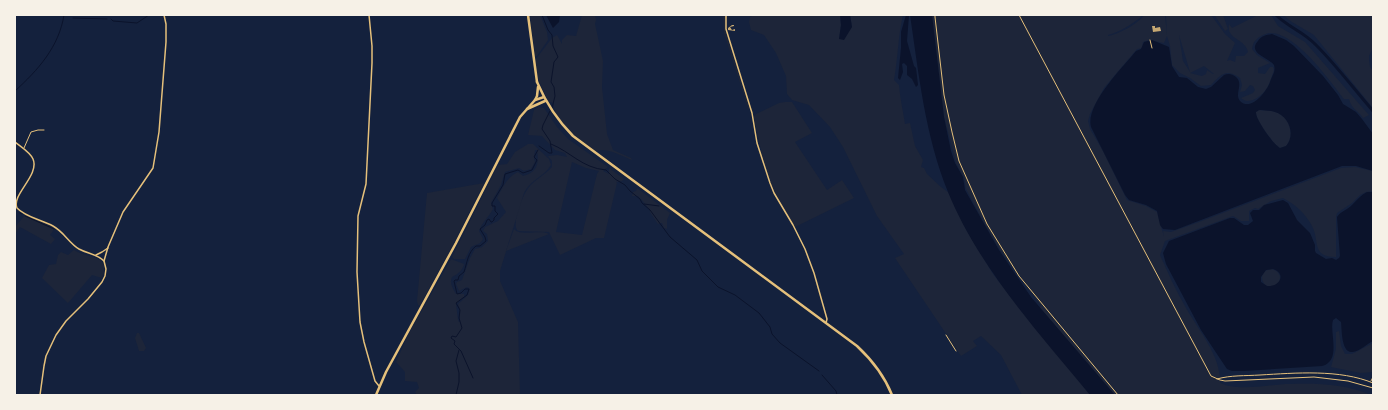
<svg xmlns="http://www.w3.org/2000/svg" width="1388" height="410" font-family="'Alegreya Sans',sans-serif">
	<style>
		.green { fill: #1d2539; fill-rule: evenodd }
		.water { fill: #0b132b; fill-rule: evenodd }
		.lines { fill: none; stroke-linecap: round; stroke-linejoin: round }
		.stream { stroke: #0b132b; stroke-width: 1 }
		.canal { stroke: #0b132b; stroke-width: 3 }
		.building { fill: #c6a872 }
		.path { stroke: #e5c07b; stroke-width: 1 }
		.service { stroke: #e5c07b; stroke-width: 1 }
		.minor { stroke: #e5c07b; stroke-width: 1.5 }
		.tertiary { stroke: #e5c07b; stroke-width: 2 }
		.secondary { stroke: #e5c07b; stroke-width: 2.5 }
	</style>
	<rect width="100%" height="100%" fill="#14213d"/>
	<g class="green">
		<polygon points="530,15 540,15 547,32 548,40 537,56 535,56"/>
		<path d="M582,15H595L596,20L595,24L603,61L602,87L607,134L613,150L631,158L632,160C622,156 606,147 596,151C583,142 552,122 554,103L549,102C543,90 534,74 536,59L552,38L557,35L562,44V40L567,35L576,36Z"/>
		<polygon points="723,15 725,15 725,31 749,108 749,111 724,33"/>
		<path d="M754,15H840L841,25L839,39L852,27L850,15H903C898,36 898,58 894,80L899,85C900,98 903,111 905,124L910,123L915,146L923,160L921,167L924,168L927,174L941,187L948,192L967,231L993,274L1026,316L1041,306L1000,250L987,228L966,189L964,178L956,163L944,117L932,15H1142L1140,18C1130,25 1120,32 1108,35V36C1119,34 1138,24 1144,15H1166L1165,16L1167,35L1166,16L1168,15H1211L1225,34L1235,43L1227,61L1230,60L1235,62L1236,56H1244L1248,52C1245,38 1226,40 1229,24L1232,28L1258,15H1271L1278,26L1305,42L1369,115L1363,118C1358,110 1352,110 1349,99H1344C1331,82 1288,21 1263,35C1257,38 1253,41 1252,49L1257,55L1270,63L1258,68V73L1265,74L1270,67H1273L1274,70C1272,76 1270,83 1267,88C1262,96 1249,106 1241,98L1253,93L1255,90L1253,86L1250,85L1245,91L1240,92L1242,85L1240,78C1226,68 1221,74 1211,85L1201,86L1190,78L1180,73L1172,65L1170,46L1167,36L1164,43L1149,40L1143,42L1142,48L1137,49L1104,88L1090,114L1088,121L1090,129L1103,151L1127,200L1146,206L1157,212L1164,237L1163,231L1171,232L1199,222L1341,168L1355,167L1373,171V191L1366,192L1360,195L1352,203L1337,213L1336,217V257C1311,257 1320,241 1312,226C1305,213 1296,205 1283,198L1271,201L1258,209L1255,208L1249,211V221H1241L1233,216L1165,241L1160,255C1168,273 1176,291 1186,308C1199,331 1221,356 1220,383C1238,392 1270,384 1290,384C1317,383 1346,384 1371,395H1022L1001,355L981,336L973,341L977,346L961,356L895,258L904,254L877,216L843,147L830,127L809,105L792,100L787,94L786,76L776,53L764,35L751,30L749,22L750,17ZM1179,35L1190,72L1183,61ZM1204,66L1214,74H1213L1207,70L1206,74L1202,76L1190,73Z"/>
		<polygon points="1223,15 1228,29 1225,31 1215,16"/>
		<polygon points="1283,15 1373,15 1373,47 1369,56 1369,60 1370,67 1373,71 1373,108 1314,35 1292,22"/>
		<path d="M785,102H792L812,133L795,142L827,190L842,180L854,198L795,227C788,215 781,204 775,192C764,168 759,143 754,117L756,114L779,103Z"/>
		<path d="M539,107L544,108L557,127L568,139L608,167L603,171L609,174V168L624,179L622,181L616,182L617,183L604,238H596L560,255L549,232L519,231L517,230C512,221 523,193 530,186C536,179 546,174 552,167V161L548,156L557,155L567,157L565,153L555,150L542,136L528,135L534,110ZM572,162L586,168L599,171L597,174L582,235L556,232Z"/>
		<path d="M1259,110C1265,111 1270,110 1275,112C1289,116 1296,135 1286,146L1280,148C1273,144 1255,119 1256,112Z"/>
		<path d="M528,144H533L534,145L549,159L551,165C545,176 530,180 524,193L500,271V281L518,322L520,395H417L415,392L419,388L417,382L405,381V372L396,362L408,335L451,259L464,264C463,270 457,275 452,277C449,283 453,289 456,294H464V297L456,304L458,320L459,322H460V310L458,304L468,295L470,289L467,287L459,291L456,284L457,282L462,280L470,258L475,249L482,247L488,241L487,234L483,231L485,227L498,221L506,212L497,198C502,188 508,176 518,172L523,176C538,172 539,163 537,150H535L534,158L535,162L531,169L524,171L519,168L505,172L501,185L491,203L493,209C489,217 482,222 479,231L483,239C480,245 476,244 471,247L465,259H454L452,257L498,165L507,164L515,152Z"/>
		<polygon points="484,183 449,252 420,305 418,305 417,301 427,193"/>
		<polygon points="637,188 670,213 667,220 667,229 664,228 662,223 658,224 650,212 650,210 641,199 638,196 632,196 633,192 636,191"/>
		<polygon points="25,215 55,228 50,235 55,239 51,244 20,227 15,234 15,227"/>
		<path d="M514,229C521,237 540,229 549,234L506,251Z"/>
		<path d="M74,250C87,259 112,254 102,278L92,275L68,303L42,278L49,265L56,264L58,255L61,252L68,255Z"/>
		<circle cx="1271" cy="278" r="9"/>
		<polygon points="1339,331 1341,346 1345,354 1352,354 1373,343 1373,372 1361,373 1331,367 1336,349 1336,332"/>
		<polygon points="137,333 139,333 146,348 144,351 139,351 135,338"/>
	</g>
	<g class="water">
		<polygon points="546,15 560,15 559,22 553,28"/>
		<polygon points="840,15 850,15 852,27 844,40 839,39 841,25"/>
		<polygon points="906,15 909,15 907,41 914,66 916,68 918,85 916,87 912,79 907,75 907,66 904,63 902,64 903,72 900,80 898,78 901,48 901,32"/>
		<path d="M910,15H932L944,117L951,151L955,163L963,177L965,190L999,250L1031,297L1115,395H1090C1039,333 979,268 948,192C925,135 919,75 910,15Z"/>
		<path d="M1272,34L1286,40L1294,46L1323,76L1338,95L1343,104L1356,112L1362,119L1373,134V171L1356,166H1342L1175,230L1163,229L1160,225L1157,211L1146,205L1129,200L1125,195L1091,127C1085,105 1123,67 1136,51L1141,49L1144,42L1152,40L1169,47L1172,66L1179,77L1187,78L1198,87L1206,89L1211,87L1224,75C1229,73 1232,74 1236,77C1244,84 1234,94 1240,101C1251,112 1267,91 1270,82C1272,75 1276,72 1274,65C1268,57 1247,53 1258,41C1261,36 1266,35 1272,34ZM1259,110C1265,111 1270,110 1275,112C1289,116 1296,135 1286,146L1280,148C1273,144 1255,119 1256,112Z"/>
		<path d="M1367,192H1373V341C1367,344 1360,351 1353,352C1341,354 1342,329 1341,322L1336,318L1333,320C1329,332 1342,361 1322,366L1244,371H1232L1227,369L1201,330L1166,264L1163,253L1169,241L1230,218H1234L1244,225H1248L1253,221L1250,213L1253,210H1259L1264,205L1283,200L1288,203L1297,220L1310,233L1315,245V251L1316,253L1326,259L1332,258L1336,260L1339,258L1340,256L1337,217C1341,211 1347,210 1352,205C1357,200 1361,195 1367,192ZM1273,269C1286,273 1281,287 1267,286L1261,282V277L1266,270Z"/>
	</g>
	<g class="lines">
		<g class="stream">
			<polyline points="542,15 548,30 552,35 553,46 558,57 554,62 551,82 554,87 555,96 552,108"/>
			<polyline points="73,18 107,19"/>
			<polyline points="111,19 113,21 137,23 149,15"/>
			<path d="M15,91C38,70 59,47 64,15"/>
			<path d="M551,144C571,152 582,168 606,170L615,179L625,185L630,191L640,199L642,203L650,210L670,237L697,260L702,271L718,287L735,295L759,313L770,327L772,334L780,343L819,371"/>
			<polyline points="539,146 549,153 552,153 550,141 542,129 543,125 550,111"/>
			<polyline points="644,204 659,206"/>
			<polyline points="20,213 22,214"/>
			<polyline points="25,216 54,229"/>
			<polyline points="822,375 836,391 837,395"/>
			<path d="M473,378L461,351L454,344L455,341L451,338L452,336L456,337L462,328L459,318L460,310L456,303L467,295L469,289H465L461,293L457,294L454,281L455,280H458L459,276L464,272C467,263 468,252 476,246H480L486,241L485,237L480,229L485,225L487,220L489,219L491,222H492L494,220V218L498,214L495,211V206H492V203L503,185L505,174L518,170L523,173L532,170L537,160L534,157L538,150"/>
			<polyline points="456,395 459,382 459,373 456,361 459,350"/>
		</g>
		<path class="canal" d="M1276,15C1288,27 1304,32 1316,45C1336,65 1354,89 1373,111"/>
	</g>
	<g class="building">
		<polygon points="732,25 734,25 734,26 730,27 732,30 735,29 735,31 728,30 728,28"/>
		<polygon points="1152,26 1155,26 1155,28 1160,27 1161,31 1153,32"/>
	</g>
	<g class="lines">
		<g class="path">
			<polyline points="935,15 935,17 944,95 952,132 959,161 987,224 1019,276 1118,395"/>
			<polyline points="1019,15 1211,376 1220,380 1225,381 1314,377 1348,381 1373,388"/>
			<polyline points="1150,40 1152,48"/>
			<polyline points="946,335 956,351"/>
			<path d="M1217,379C1231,375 1245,376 1260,375C1295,373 1340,369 1373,383"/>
			<polyline points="1371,381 1373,377"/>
		</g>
		<polyline class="service" points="24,148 31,132 38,130 44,130"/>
		<g class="minor">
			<polyline points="369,15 372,46 372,63 366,184 358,216 357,272 360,322 364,342 375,381 379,386"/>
			<polyline points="726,15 726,29 752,113 757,143 770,183 774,193 793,225 805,249 814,273 827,319 826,323"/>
			<path d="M15,142C21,147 30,152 33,159C40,175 11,195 17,208C25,217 42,220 53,226C64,232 69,243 79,249C88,254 97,254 104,261"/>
			<polyline points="96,255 102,252 108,248"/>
			<polyline points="40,395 44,366 46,356 56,335 66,321 88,299 102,282 105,276 106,269 104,261 108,247 123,212 153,168 159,132 166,42 166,24 164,15"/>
		</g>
		<polyline class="tertiary" points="15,16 15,15"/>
		<g class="secondary">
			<polyline points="528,15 537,82"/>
			<path d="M537,82C546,103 557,120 573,136L857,346C872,360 884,375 892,395"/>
			<polyline points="535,100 544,97"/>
			<polyline points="527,109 545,101"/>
			<polyline points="376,395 386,372 456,243 520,117 535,100 537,96 538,87"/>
		</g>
	</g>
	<rect width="1388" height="410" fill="none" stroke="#f6f1e7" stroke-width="32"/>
</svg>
